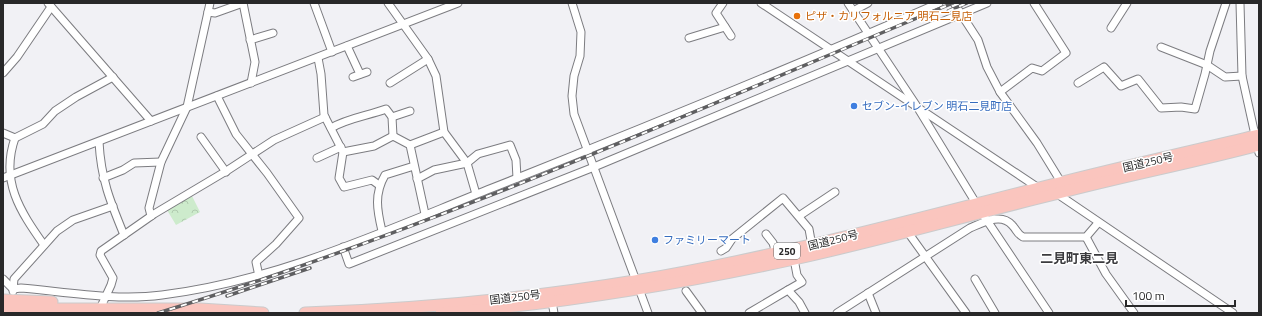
<svg xmlns="http://www.w3.org/2000/svg" width="1262" height="316" font-family="'Titillium Web','Noto Sans JP',sans-serif">
	<style>
		.park { fill: url(#park-crowns) }
		.lines { fill: none; stroke-linecap: round; stroke-linejoin: round }
		.minor-casing { stroke: #7c7c80; stroke-width: 9 }
		.highway-casing { stroke: #cbcbcc; stroke-width: 13 }
		.minor { stroke: #fff; stroke-width: 7 }
		.highway { stroke: #fac5be; stroke-width: 11 }
		.rail-casing { stroke: #5f5f61; stroke-width: 3.5 }
		.rail { stroke: #fff; stroke-width: 2; stroke-dasharray: 6; stroke-linecap: butt }
		.food-dot { fill: #e8710a; stroke: #fff; stroke-width: 1.5 }
		.shop-dot { fill: #3f7fe0; stroke: #fff; stroke-width: 1.5 }
		.labels { text-anchor: middle; dominant-baseline: central; stroke-width: 3; stroke-linejoin: round; paint-order: stroke }
		.shield { fill: #fff; stroke: #686869; stroke-width: 1 }
		.shield-label { font-size: 10px; font-weight: bold; fill: #282829 }
		.food-label { font-size: 11px; fill: #c56008; stroke: #fff; text-anchor: start }
		.shop-label { font-size: 11px; fill: #366cbe; stroke: #fff; text-anchor: start }
		.street-label { font-size: 11px; fill: #282829; stroke: #fff }
		.quarter-label { font-size: 13px; font-weight: bold; fill: #3b3b3e; stroke: #fff }
	</style>
	<defs>
		<pattern id="park-crowns" width="20" height="18" patternUnits="userSpaceOnUse"><rect width="20" height="18" fill="#cdebcc"/><path d="M2 6a3 3 0 1 1 6 0M12 15a3 3 0 1 1 6 0" fill="none" stroke="#b0caaf"/></pattern>
	</defs>
	<rect width="100%" height="100%" fill="#f1f1f5"/>
	<polygon class="park" points="192,196 200,212 176,225 167,210"/>
	<g class="lines">
		<defs>
			<g id="minor">
				<polyline points="48,3 151,121"/>
				<polyline points="243,3 255,62 251,83"/>
				<polyline points="314,3 332,52"/>
				<polyline points="388,3 428,59 436,76 444,132 467,163 476,194"/>
				<polyline points="572,3 581,32 580,56 574,76 572,96 574,114 648,313"/>
				<polyline points="723,3 716,13 731,36"/>
				<polyline points="761,3 1040,189"/>
				<polyline points="848,3 916,105 982,213 1049,313"/>
				<polyline points="954,3 978,40 987,67 1000,92 1037,143 1061,182"/>
				<polyline points="1240,3 1242,76 1259,153"/>
				<polyline points="853,11 868,3"/>
				<polyline points="208,12 215,13 243,3"/>
				<polyline points="1111,28 1127,3"/>
				<polyline points="689,38 725,27"/>
				<polyline points="250,40 273,33"/>
				<polyline points="347,46 360,74"/>
				<polyline points="1161,47 1207,65 1225,77 1242,76"/>
				<polyline points="318,58 321,74 324,115 343,152 339,178 344,187 372,180 379,185"/>
				<polyline points="3,73 17,57 51,7"/>
				<polyline points="353,77 367,72"/>
				<polyline points="390,83 428,59"/>
				<polyline points="1078,83 1104,67 1121,86 1138,79 1161,108 1181,107 1195,109 1205,74 1210,51 1226,3"/>
				<polyline points="1000,92 1032,68 1042,71 1066,53 1034,3"/>
				<polyline points="217,96 236,134 267,173 299,218 276,244 256,262 259,276"/>
				<polyline points="392,117 410,111"/>
				<path d="M331,128C348,118 367,116 386,109L392,117L393,136"/>
				<polyline points="3,133 15,138 43,124 55,111 76,97 113,77"/>
				<polyline points="201,137 226,172"/>
				<path d="M15,138C0,181 20,211 44,245"/>
				<path d="M99,142C101,179 110,201 124,235"/>
				<polyline points="410,145 444,132"/>
				<polyline points="343,152 374,146 393,136 410,145 425,214"/>
				<polyline points="317,158 341,147"/>
				<polyline points="3,178 458,3"/>
				<polyline points="103,178 123,170 134,163 161,162"/>
				<polyline points="417,179 434,170 467,163 478,154 510,145 516,160 517,178"/>
				<polyline points="1056,193 1233,313"/>
				<path d="M113,206L73,220L57,231L14,279L13,289L21,288C67,292 116,301 162,295C276,281 382,232 487,190C639,130 790,68 939,3"/>
				<polyline points="151,216 149,208 161,162 187,107 210,3"/>
				<polyline points="799,216 835,192"/>
				<path d="M382,231C377,210 374,194 385,175L414,166"/>
				<polyline points="907,231 966,313"/>
				<polyline points="766,234 773,243 776,253"/>
				<polyline points="1086,237 1106,274 1134,313"/>
				<polyline points="343,247 349,264 594,167 987,3"/>
				<polyline points="721,251 726,248 732,239 783,198 809,229 812,246"/>
				<polyline points="3,279 13,289 13,291"/>
				<polyline points="975,279 995,313"/>
				<polyline points="788,290 802,282 797,275 794,259"/>
				<polyline points="686,291 702,313"/>
				<polyline points="868,293 876,313"/>
				<polyline points="552,302 554,313"/>
				<polyline points="99,311 111,285 113,278 100,255 101,251 154,214 228,170 274,140 325,117"/>
				<polyline points="749,313 788,290 799,302 805,313"/>
				<path d="M837,313L970,228C982,223 1001,212 1012,225C1017,230 1017,234 1023,237H1086L1098,223"/>
			</g>
			<g id="highway">
				<polyline points="3,300 52,302"/>
				<polyline points="3,309 200,309 263,313"/>
				<path d="M305,313C416,309 526,299 635,281C779,257 919,218 1059,183C1126,166 1193,151 1259,135"/>
				<path d="M441,313C560,304 678,284 794,259C881,240 968,215 1055,194C1123,176 1191,163 1259,145"/>
			</g>
		</defs>
		<use href="#minor" class="minor-casing"/>
		<use href="#highway" class="highway-casing"/>
		<use href="#minor" class="minor"/>
		<use href="#highway" class="highway"/>
		<defs>
			<g id="rail">
				<polyline points="948,11 967,3"/>
				<polyline points="227,296 310,268"/>
				<path d="M158,313C430,230 691,112 953,3"/>
			</g>
		</defs>
		<use href="#rail" class="rail-casing"/>
		<use href="#rail" class="rail"/>
	</g>
	<circle class="food-dot" cx="797" cy="16" r="4"/>
	<g class="shop-dot">
		<circle cx="854" cy="106" r="4"/>
		<circle cx="655" cy="240" r="4"/>
	</g>
	<g class="labels">
		<rect class="shield" x="774" y="243" width="26" height="16" rx="3"/>
		<g class="shield-label">
			<text x="787" y="251">250</text>
		</g>
		<g class="food-label">
			<text x="805" y="16">ピザ・カリフォルニア 明石二見店</text>
		</g>
		<g class="shop-label">
			<text x="862" y="106">セブン-イレブン 明石二見町店</text>
			<text x="663" y="240">ファミリーマート</text>
		</g>
		<g class="street-label">
			<text transform="translate(1148 162) rotate(-13)">国道250号</text>
			<text transform="translate(833 240) rotate(-14)">国道250号</text>
			<text transform="translate(515 297) rotate(-7)">国道250号</text>
		</g>
		<g class="quarter-label">
			<text x="1079" y="258">二見町東二見</text>
		</g>
	</g>
	<rect width="1262" height="316" fill="none" stroke="#282829" stroke-width="8"/>
	<path d="M1126 300v6h109v-6" fill="none" stroke="#282829" stroke-width="2"/>
	<text x="1132" y="300" font-size="12" fill="#282829" stroke="#ffffff" stroke-width="3" paint-order="stroke">100 m</text>
</svg>
